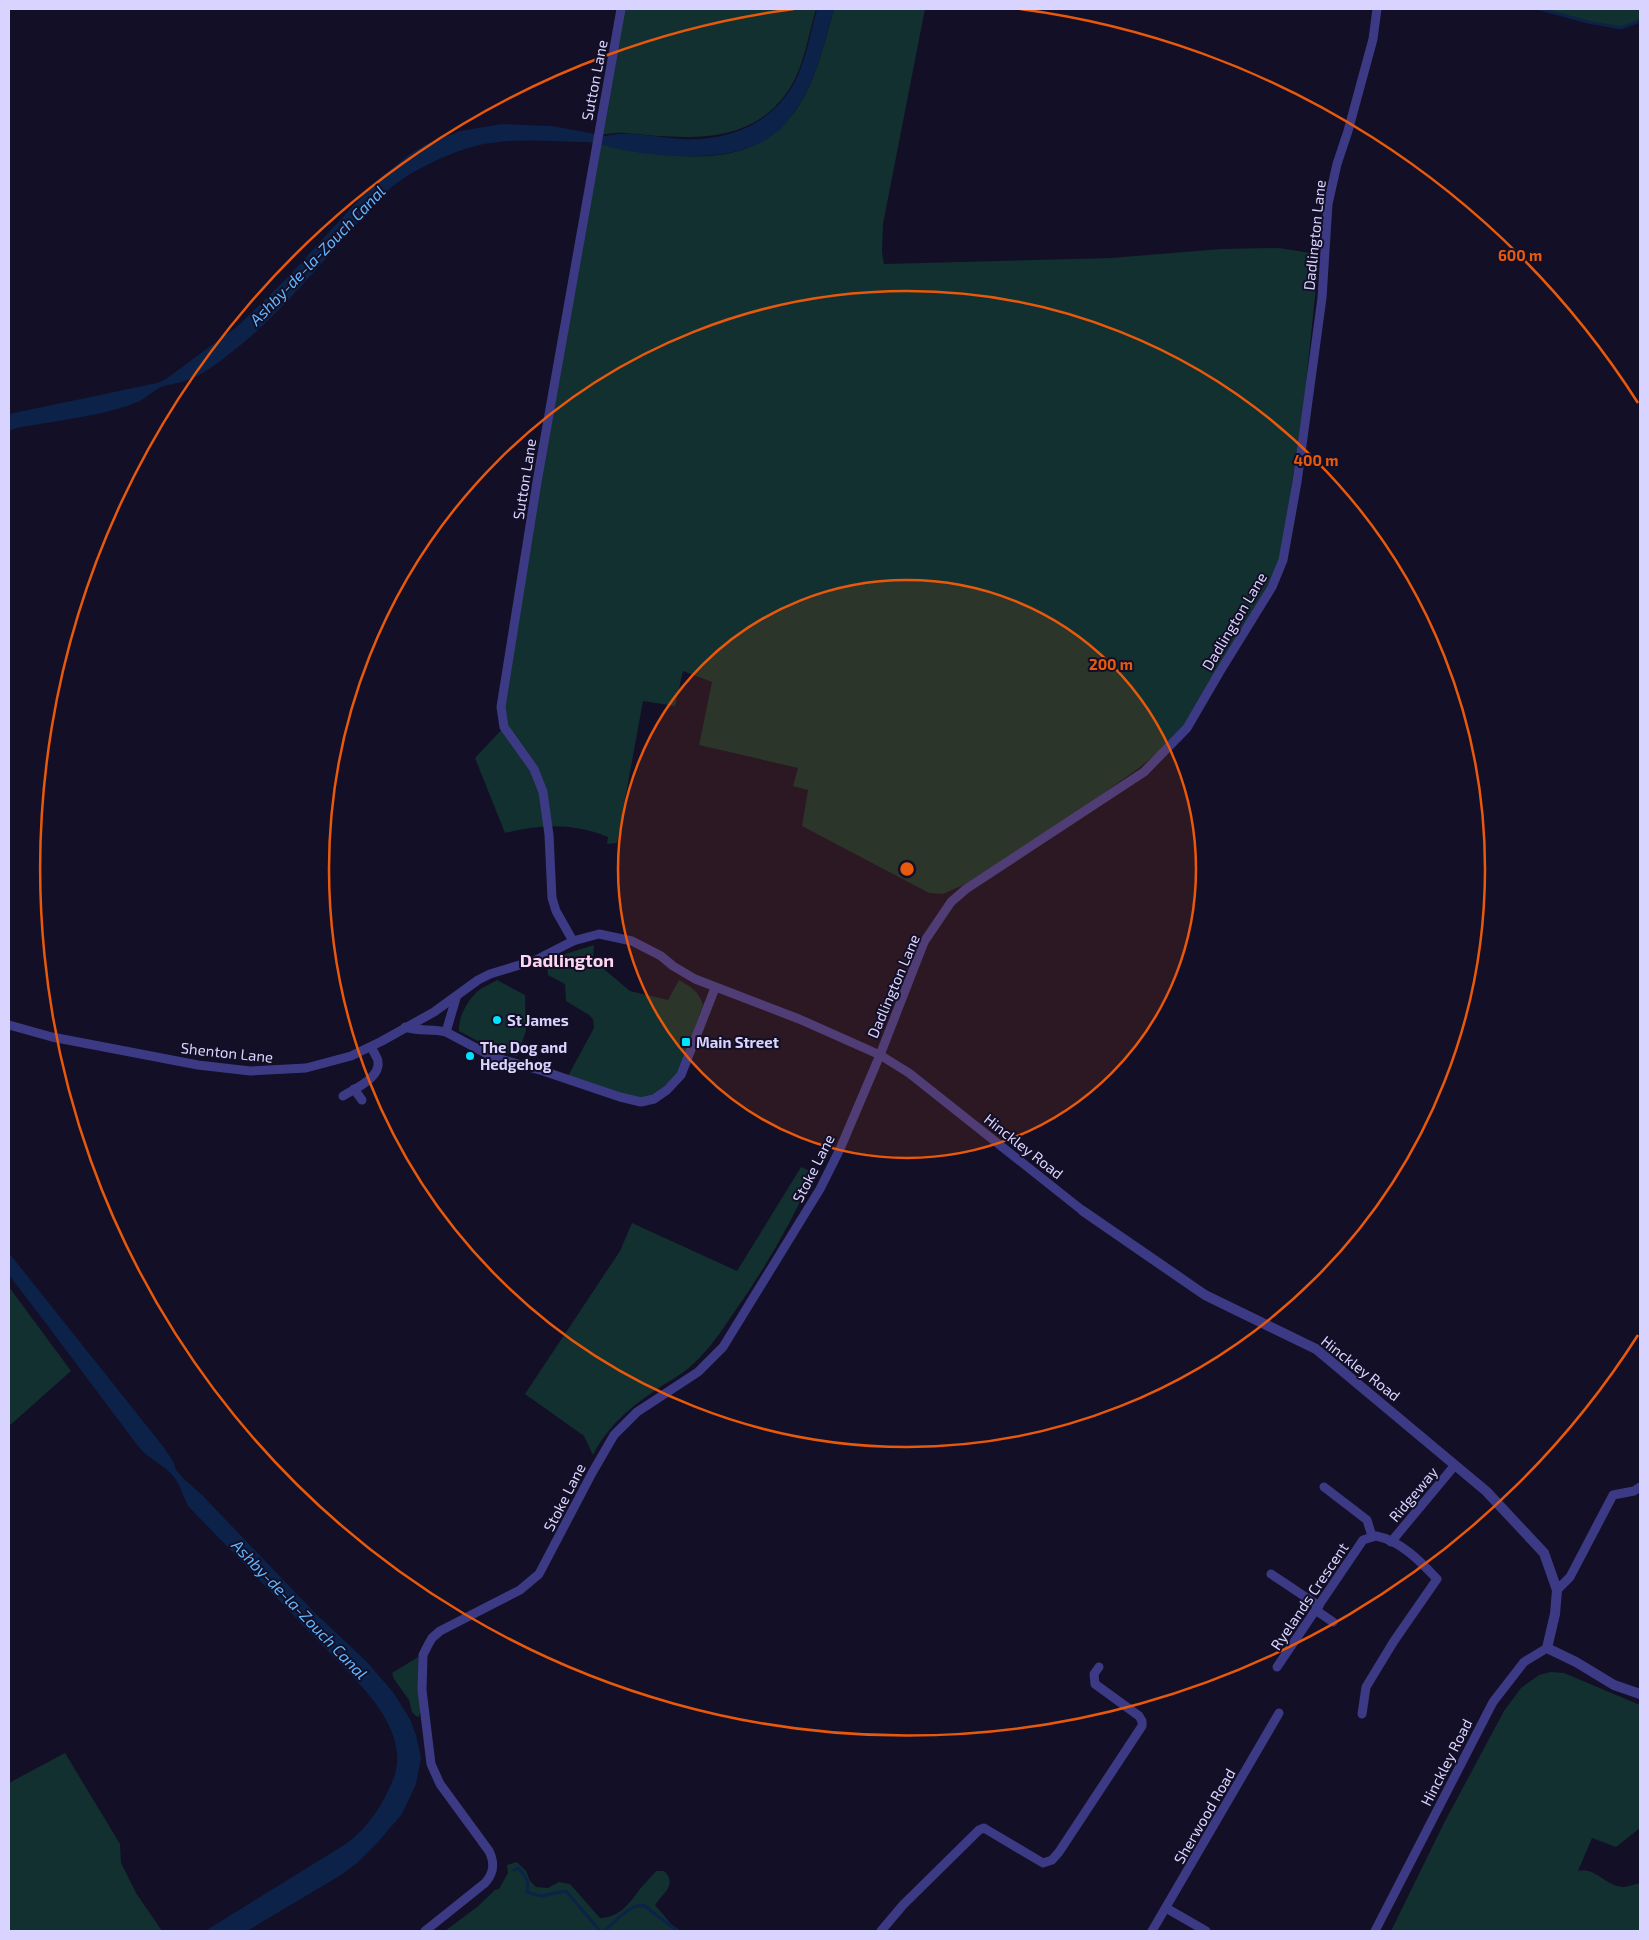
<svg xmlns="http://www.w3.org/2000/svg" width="1649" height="1940" font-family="'Exo 2',sans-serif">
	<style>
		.green { fill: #12302f }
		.water { fill: #0c2248 }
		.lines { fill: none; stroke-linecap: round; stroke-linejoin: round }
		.stream { stroke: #0c2248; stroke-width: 3 }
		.minor { stroke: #3d3a85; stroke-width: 9 }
		.tertiary { stroke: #3d3a85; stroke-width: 10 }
		.ring { fill: none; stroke: #e8590c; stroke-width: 2.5 }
		.poi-dot { fill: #00e5ff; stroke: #130f26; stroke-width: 2 }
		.labels { text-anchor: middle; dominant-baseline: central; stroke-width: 4; stroke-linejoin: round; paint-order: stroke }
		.street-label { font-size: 15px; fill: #d9d4ff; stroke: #130f26 }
		.poi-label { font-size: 15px; font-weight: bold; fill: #d9d4ff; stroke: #130f26; text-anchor: start }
		.water-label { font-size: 16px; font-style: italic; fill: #62b6ff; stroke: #130f26 }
		.quarter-label { font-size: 18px; font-weight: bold; fill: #ffd6f0; stroke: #130f26 }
		.centre { fill: #e8590c; stroke: #130f26; stroke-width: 2.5 }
		.ring-label { font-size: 15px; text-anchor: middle; font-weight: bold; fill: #e8590c; stroke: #130f26; stroke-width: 4; stroke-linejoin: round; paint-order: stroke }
	</style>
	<rect width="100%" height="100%" fill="#130f26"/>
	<g class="green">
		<path d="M621,9H816C808,36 804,68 788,91C749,148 683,138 624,133C615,132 607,135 598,134Z"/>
		<path d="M834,9H925L883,224L882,252L884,264L1111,258L1221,249L1279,248L1317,254L1318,268L1305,392L1283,549L1275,573L1191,715L1174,739L1139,768L1076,813L970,882L943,894L929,893L802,826L808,790L793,786L798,768L699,745L712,682L683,671L675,706L643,701L617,843L607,844L608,837C573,823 542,824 505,833L475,758L504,727L501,707L596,143C676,158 765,179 808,89C820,64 826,35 834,9Z"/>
		<polygon points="1540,9 1640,9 1640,21 1621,28 1588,22"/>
		<path d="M594,945L593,960L630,991L668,1000L679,980C691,987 699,991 703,1005L678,1074L653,1098L641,1100L568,1076L594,1028L593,1019L589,1015L566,1001L565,984L548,975L547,963L559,956Z"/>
		<path d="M497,980L525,995L526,1031L517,1056L494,1050L459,1031C458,1018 467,1001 477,992C482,987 491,984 497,980Z"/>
		<path d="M801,1167L814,1173C792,1221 766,1267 735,1311C722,1330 710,1349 693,1364C682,1375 668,1381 656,1390C630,1407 607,1427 593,1455L584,1436L525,1394L620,1251L632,1223L737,1271Z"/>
		<polygon points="9,1287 71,1371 9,1426"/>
		<polygon points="418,1657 421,1709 419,1717 416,1716 412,1712 409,1700 394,1679 392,1673"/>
		<path d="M1551,1672L1564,1673L1640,1705V1828L1616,1847L1592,1838L1578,1871C1595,1866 1607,1888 1625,1887C1630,1886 1635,1884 1640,1883V1931H1391L1444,1823L1504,1711L1521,1688L1539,1675Z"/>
		<polygon points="65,1753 120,1844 121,1863 136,1893 162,1931 9,1931 9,1783"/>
		<path d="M517,1862L526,1871L530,1881L536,1887L548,1888L559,1882L570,1884L600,1918C619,1918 629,1904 640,1889C645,1883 651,1877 656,1871H664C678,1884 663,1893 655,1905L671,1924L681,1931H445L477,1907L495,1890L499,1889L508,1873L507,1865Z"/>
	</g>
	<g class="water">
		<path d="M817,9H834C824,40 818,76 800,103C794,112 787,124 778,131C740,164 670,158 623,150C610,148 598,142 584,142C543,141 498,136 459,151C437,159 412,171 393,186C373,203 356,225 338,245C304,283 269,324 228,355C216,365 200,376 185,381C177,384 169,384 161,387C153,391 147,397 140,401C102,417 57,420 17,428L9,431V414L157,383L166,379L239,325L287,278L375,182L410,154L425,145L460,131L502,124L552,126L606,136C630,130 657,138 682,139C731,142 778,121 798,75C807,54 811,31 817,9Z"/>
		<path d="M9,1253L162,1445L173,1461L176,1470L183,1478L203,1496L313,1611L367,1662L393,1692L410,1719L416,1735L421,1758L416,1784L402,1814L378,1842L357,1863L341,1875L247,1931H205L344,1845C362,1833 374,1817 384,1799C390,1787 396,1776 397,1763C400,1730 373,1698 352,1676L188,1506C183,1496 180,1484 173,1476C163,1464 148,1459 138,1446C95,1389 53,1332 9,1275Z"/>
	</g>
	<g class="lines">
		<g class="stream">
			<polyline points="1540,9 1588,22 1621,28 1640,21"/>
			<path d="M514,1870L518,1868C525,1875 530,1882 527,1892L541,1896L566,1891L600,1931"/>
			<path d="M604,1931C615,1922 631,1902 645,1906L677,1931"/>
		</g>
		<g class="minor">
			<polyline points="573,941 556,911 552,898 549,835 543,792 534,769 504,727 501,707 537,482 621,9"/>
			<polyline points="456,998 446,1032 493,1057 543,1071 620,1097 641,1102 654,1099 667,1090 681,1075 715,988"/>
			<polyline points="9,1025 52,1037 198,1065 250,1071 306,1068 351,1056 382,1041 434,1012 478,980 490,974 536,960 573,941 599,934 632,941 661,956 673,966 695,979 799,1019 880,1055 909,1073 1083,1211"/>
			<path d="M405,1027C418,1032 433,1028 446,1032"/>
			<polyline points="354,1089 362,1100"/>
			<path d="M343,1096C354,1089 381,1078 378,1061C377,1057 373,1051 371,1047"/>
			<polyline points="1324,1487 1367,1520 1372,1536"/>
			<polyline points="1391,1542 1455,1465"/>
			<polyline points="1271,1574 1319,1606"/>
			<polyline points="1557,1590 1570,1577 1613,1495 1634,1491 1640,1487"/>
			<polyline points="1317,1611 1333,1622"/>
			<path d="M1277,1667L1363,1540L1376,1536C1400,1540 1421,1562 1437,1579L1394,1641L1366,1687L1362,1714"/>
			<polyline points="1166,1908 1206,1931"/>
			<path d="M425,1931L485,1883C494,1873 495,1863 489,1851L440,1784L431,1764L422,1690L423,1655L428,1645L432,1638L440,1631L520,1590L539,1574L592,1473L614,1435L637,1412L698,1372L723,1347L820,1189L840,1149L880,1055L924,942L951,902L966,889L1144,772L1187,728L1219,673L1272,587L1283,560L1297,482L1322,298L1328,204L1337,164L1348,131L1373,39L1377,9"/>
			<polyline points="881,1931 903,1905 979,1830 984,1828 989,1831 1043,1863 1052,1860 1059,1852 1142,1726 1142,1721 1139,1716 1095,1684 1094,1674 1099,1667"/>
			<polyline points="1152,1931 1279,1713"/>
			<polyline points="1375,1931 1493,1702 1524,1662 1547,1648"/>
		</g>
		<polyline class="tertiary" points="1083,1211 1205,1295 1316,1349 1486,1491 1544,1553 1557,1590 1555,1614 1547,1648 1576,1662 1614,1685 1640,1694"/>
	</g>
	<circle cx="907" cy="869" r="289" fill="#e8590c" fill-opacity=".12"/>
	<g class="ring">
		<circle cx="907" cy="869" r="289"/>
		<circle cx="907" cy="869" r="578"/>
		<path d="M1638 1335A867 867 0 1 1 794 9M1020 9A867 867 0 0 1 1638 403"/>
	</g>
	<g class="poi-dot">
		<circle cx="497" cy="1020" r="5"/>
		<rect x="681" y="1037" width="10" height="10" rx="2.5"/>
		<circle cx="470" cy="1056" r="5"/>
	</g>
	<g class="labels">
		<g class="street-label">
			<text transform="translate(594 80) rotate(-79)">Sutton Lane</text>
			<text transform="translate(1314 235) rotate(-84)">Dadlington Lane</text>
			<text transform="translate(524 479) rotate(-81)">Sutton Lane</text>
			<text transform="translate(1234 621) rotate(-59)">Dadlington Lane</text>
			<text transform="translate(893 986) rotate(-67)">Dadlington Lane</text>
			<text transform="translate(227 1052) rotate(6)">Shenton Lane</text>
			<text transform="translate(1024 1146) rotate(38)">Hinckley Road</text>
			<text transform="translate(813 1168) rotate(-63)">Stoke Lane</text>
			<text transform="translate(1361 1368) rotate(38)">Hinckley Road</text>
			<text transform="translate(1413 1494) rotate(-50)">Ridgeway</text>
			<text transform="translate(564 1497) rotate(-63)">Stoke Lane</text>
			<text transform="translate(1309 1596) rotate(-56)">Ryelands Crescent</text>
			<text transform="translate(1446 1762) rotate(-63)">Hinckley Road</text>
			<text transform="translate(1204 1816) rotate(-60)">Sherwood Road</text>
		</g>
		<g class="poi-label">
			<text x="507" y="1020">St James</text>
			<text x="696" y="1042">Main Street</text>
			<text x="480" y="1047">The Dog and<tspan x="480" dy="17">Hedgehog</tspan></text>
		</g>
		<g class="water-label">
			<text transform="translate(317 255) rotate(-46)">Ashby-de-la-Zouch Canal</text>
			<text transform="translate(300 1609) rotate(46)">Ashby-de-la-Zouch Canal</text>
		</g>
		<g class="quarter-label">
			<text x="567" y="960">Dadlington</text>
		</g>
	</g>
	<circle cx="907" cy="869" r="8" class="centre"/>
	<g class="ring-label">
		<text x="1520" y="261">600 m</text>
		<text x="1316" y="466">400 m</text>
		<text x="1111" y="670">200 m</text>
	</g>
	<rect width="1649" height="1940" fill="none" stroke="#d9d4ff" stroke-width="20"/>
</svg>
